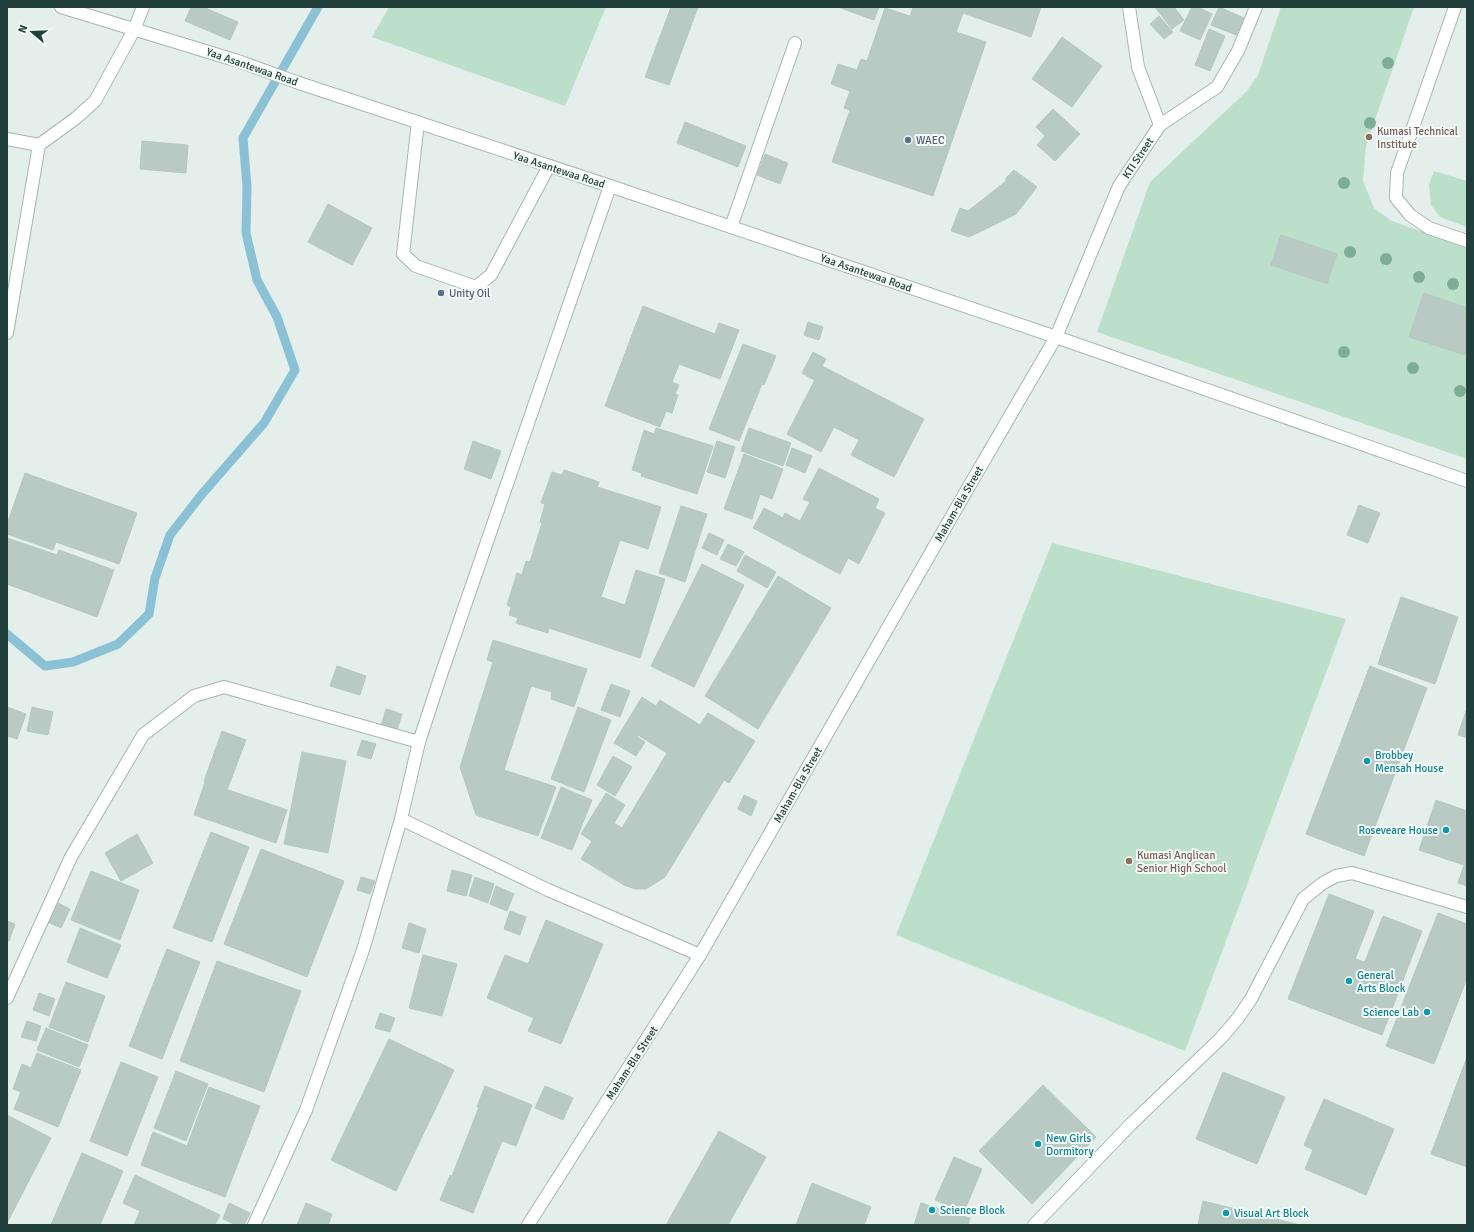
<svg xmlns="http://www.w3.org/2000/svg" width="1474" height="1232" font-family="Signika,sans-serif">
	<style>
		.green { fill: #bcdfc9 }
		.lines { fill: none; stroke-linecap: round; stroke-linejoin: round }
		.stream { stroke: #8ac1d4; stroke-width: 9 }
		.building { fill: #b9c9c4; stroke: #b6c8c2 }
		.service-casing { stroke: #a6b6b2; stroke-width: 14 }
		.minor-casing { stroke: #a6b6b2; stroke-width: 14 }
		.tertiary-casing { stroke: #a6b6b2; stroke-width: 14 }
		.service { stroke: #fff; stroke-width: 12 }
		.minor { stroke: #fff; stroke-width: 12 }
		.tertiary { stroke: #fff; stroke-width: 12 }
		.tree { fill: #7ead96 }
		.education-dot { fill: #8d6e63; stroke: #f4faf8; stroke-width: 1.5 }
		.service-dot { fill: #5c6f8a; stroke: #f4faf8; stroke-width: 1.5 }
		.culture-dot { fill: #0f9aa8; stroke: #f4faf8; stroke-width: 1.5 }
		.labels { text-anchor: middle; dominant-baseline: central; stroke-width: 4; stroke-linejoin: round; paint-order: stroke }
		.street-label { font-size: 11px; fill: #22403b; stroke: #f4faf8 }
		.education-label { font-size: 11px; fill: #785e54; stroke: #f4faf8; text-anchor: start }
		.service-label { font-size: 11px; fill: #4e5e75; stroke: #f4faf8; text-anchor: start }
		.culture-label { font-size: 11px; fill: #0d838f; stroke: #f4faf8; text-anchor: start }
	</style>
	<rect width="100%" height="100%" fill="#e4eeea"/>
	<g class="green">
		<polygon points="389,7 606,7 565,106 372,37"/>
		<polygon points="1281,7 1414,7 1366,146 1363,181 1374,208 1392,221 1467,248 1467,459 1097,332 1150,182 1247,91 1258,75"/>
		<polygon points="1434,171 1467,181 1467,227 1440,217 1431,205 1429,185"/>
		<polygon points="1052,543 1346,619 1185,1051 896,935"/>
	</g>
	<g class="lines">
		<polyline class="stream" points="7,634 45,666 73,662 118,644 149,614 155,578 170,535 202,494 264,423 295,370 277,317 257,280 246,233 247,187 243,138 318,7"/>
	</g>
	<g class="building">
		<polygon points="191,7 203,7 238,22 230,40 185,21"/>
		<polygon points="671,7 698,7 669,85 645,77"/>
		<polygon points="838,7 879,7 874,20"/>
		<polygon points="913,7 1041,7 1031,37 963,13 956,32 986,42 933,196 832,162 850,110 844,108 850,91 831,84 838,64 857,70 861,59 867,61 885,8 910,16"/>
		<polygon points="1155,7 1174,7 1184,20 1172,29"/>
		<polygon points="1192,7 1198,7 1212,14 1200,40 1180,31"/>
		<polygon points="1219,7 1244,18 1236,35 1211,25"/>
		<polygon points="1159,16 1173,32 1164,39 1150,24"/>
		<polygon points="1209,29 1225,36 1210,71 1195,65"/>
		<polygon points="1062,37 1102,66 1072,107 1032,79"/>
		<polygon points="1053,109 1080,134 1055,161 1037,145 1045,136 1036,127"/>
		<polygon points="685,122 746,146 738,167 677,143"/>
		<polygon points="142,141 188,145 186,173 140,169"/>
		<polygon points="765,154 788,163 780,184 757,175"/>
		<polygon points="1014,170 1037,187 1016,214 969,237 951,231 960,208 968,211 1006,181 1006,178"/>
		<polygon points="328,204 372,228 352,265 308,242"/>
		<polygon points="1281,235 1337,254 1327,284 1271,265"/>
		<polygon points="1424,293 1467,308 1467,349 1465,355 1409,337"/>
		<polygon points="643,306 715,334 719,323 739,330 720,379 679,364 672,382 679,385 675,394 678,395 672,413 666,411 660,427 605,406"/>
		<polygon points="808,322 823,327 819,340 804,335"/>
		<polygon points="743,344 776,356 764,385 762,384 739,441 709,429"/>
		<polygon points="813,352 826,359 814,380 802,373"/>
		<polygon points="822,366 924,419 894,477 851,455 859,440 834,427 821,452 787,434"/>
		<polygon points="656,428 713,446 697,494 641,476 642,473 632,470 644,430 654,434"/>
		<polygon points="749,428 791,443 783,466 741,451"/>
		<polygon points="473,441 501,451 491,479 464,469"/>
		<polygon points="717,441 735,447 725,478 707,472"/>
		<polygon points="792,448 812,456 805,473 786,465"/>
		<polygon points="744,454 783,469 772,499 760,494 752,519 724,509"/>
		<polygon points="819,468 879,499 875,508 885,513 859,564 848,558 840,574 753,528 764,508 783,518 785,513 800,521 810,502 803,499"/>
		<polygon points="564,470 599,482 597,487 661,507 648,549 620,540 601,597 625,605 636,570 665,579 640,658 549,628 548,633 516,623 518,618 509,615 511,607 507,605 517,573 522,575 526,561 530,562 542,523 540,522 545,504 541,503 552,472 562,475"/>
		<polygon points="25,473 137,513 119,564 56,542 53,550 7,534 7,524"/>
		<polygon points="1359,505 1380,513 1368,543 1347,535"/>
		<polygon points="681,506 707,514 685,582 659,573"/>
		<polygon points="709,533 724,540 717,555 702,548"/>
		<polygon points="7,538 57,555 59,550 114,570 97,617 7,584"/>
		<polygon points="728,544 744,552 736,566 720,559"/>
		<polygon points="745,555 776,572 767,588 737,571"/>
		<polygon points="702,564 744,585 694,687 651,666"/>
		<polygon points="778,576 831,608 758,729 705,696"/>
		<polygon points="1401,597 1458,617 1435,684 1378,664"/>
		<polygon points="493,640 587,669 574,707 551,699 552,692 531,686 504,770 556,787 538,836 476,815 460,767 493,662 487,660"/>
		<polygon points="337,666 366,676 360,695 330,686"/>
		<polygon points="1370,666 1427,688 1364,856 1306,834"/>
		<polygon points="611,684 630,691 620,717 601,710"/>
		<polygon points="642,697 656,706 660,700 700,725 708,713 755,741 729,783 724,780 665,877 646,889 635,889 624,885 581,859 592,841 581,834 606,793 625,805 614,823 622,828 667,753 638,735 637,737 645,742 636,756 614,743"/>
		<polygon points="7,707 26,714 17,739 7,736"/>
		<polygon points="32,707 53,712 48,735 27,731"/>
		<polygon points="578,707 611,720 584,792 551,779"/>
		<polygon points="1467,708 1467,738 1458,735"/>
		<polygon points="386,709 402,714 397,730 381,726"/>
		<polygon points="222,731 246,740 227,790 204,781"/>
		<polygon points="362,740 376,744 371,759 357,755"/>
		<polygon points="302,752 346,761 328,853 284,844"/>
		<polygon points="613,756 632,767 615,796 597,785"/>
		<polygon points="205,782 287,810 276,843 194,815"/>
		<polygon points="561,787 592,800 572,850 541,838"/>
		<polygon points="744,795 757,801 751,816 738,809"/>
		<polygon points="1436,800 1467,811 1467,886 1458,883 1464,865 1419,850"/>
		<polygon points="211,832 249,847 212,942 173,928"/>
		<polygon points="137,834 153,863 121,881 105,853"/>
		<polygon points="261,849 344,881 307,977 224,944"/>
		<polygon points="452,870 472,875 466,896 447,891"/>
		<polygon points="91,871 139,890 120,940 71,920"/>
		<polygon points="361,877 375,881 370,894 357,890"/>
		<polygon points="475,877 494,884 488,903 469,896"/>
		<polygon points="496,886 514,894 507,911 490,904"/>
		<polygon points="1329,894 1374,911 1355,959 1365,962 1383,916 1422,931 1382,1035 1288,999"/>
		<polygon points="56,902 70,909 61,928 48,922"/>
		<polygon points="510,911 526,917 520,935 504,929"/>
		<polygon points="1438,913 1467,924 1467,978 1434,1064 1386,1046"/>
		<polygon points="546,920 603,944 561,1044 528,1031 534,1018 487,998 505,955 528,964"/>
		<polygon points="7,921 15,924 9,941 7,940"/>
		<polygon points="409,923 426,929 419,953 402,948"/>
		<polygon points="80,928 121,945 107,978 67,962"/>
		<polygon points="167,949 200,962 162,1059 129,1046"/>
		<polygon points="423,955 457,964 442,1016 409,1008"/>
		<polygon points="217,961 301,991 264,1092 180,1061"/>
		<polygon points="66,982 105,996 88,1042 49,1027"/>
		<polygon points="39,993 55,999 49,1016 33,1010"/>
		<polygon points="380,1013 395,1018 390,1032 375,1028"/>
		<polygon points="27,1021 41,1026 36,1041 21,1037"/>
		<polygon points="46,1028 88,1045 79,1067 37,1050"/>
		<polygon points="389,1039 454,1070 396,1191 331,1160"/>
		<polygon points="37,1053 81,1070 58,1127 14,1109 21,1092 13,1089 22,1064 31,1068"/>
		<polygon points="1467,1057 1467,1167 1431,1154"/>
		<polygon points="121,1062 158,1077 127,1156 90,1141"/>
		<polygon points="176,1071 208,1084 186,1141 154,1128"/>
		<polygon points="1223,1072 1285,1097 1257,1164 1196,1139"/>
		<polygon points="1043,1085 1096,1137 1032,1204 979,1151"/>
		<polygon points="485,1086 532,1105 516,1146 502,1141 473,1213 440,1200 450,1175 452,1176 479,1107 477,1107"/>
		<polygon points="545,1086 573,1098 563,1120 535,1108"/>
		<polygon points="209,1087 260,1106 225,1197 141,1165 153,1132 187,1146"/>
		<polygon points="1324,1099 1394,1129 1366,1195 1305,1169 1313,1150 1304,1145"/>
		<polygon points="7,1115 51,1138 7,1223"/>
		<polygon points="719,1131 766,1157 728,1225 666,1225"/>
		<polygon points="82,1153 123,1171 100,1225 51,1225"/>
		<polygon points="954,1157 982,1169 964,1212 935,1200"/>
		<polygon points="135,1175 220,1215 215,1225 134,1225 140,1211 123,1203"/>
		<polygon points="812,1183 871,1207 864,1225 796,1225"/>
		<polygon points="1203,1201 1300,1225 1198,1225"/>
		<polygon points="229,1203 250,1213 244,1225 236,1225 223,1219"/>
		<polygon points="306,1203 332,1214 328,1225 297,1225"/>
		<polygon points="921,1203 970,1218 968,1225 914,1225"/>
	</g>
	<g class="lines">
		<defs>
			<g id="service">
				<polyline points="1455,7 1397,173 1396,198 1410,215 1429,228 1467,241"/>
				<polyline points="418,122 403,254 416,266 476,287 491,275 549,166"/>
				<polyline points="7,139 39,145"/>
				<polyline points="731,227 795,43"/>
				<polyline points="7,333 39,145 76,118 95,101 134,30"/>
				<polyline points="1034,1225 1131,1124 1221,1038 1238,1018 1251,999 1303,899 1323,883 1336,876 1352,873 1467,907"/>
			</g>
			<g id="minor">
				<polyline points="1129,7 1138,67 1160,125"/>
				<polyline points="134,30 143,7"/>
				<polyline points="401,819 548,890 700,955"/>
				<polyline points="7,998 71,857 143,735 194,696 224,687 419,742"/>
				<polyline points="254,1225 306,1110 363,950 401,819 419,742 442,672 610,186"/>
				<polyline points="528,1225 700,955 964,495 1056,337 1119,186 1160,125 1217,87 1238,51 1256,7"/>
			</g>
			<polyline id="tertiary" points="61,7 238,61 296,82 610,186 1056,337 1467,481"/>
		</defs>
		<use href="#service" class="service-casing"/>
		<use href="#minor" class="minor-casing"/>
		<use href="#tertiary" class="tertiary-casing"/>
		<use href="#service" class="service"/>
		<use href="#minor" class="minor"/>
		<use href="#tertiary" class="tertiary"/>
	</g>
	<g class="tree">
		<circle cx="1388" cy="63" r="6"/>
		<circle cx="1370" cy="123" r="6"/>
		<circle cx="1344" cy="183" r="6"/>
		<circle cx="1350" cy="252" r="6"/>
		<circle cx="1386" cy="259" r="6"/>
		<circle cx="1419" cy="277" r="6"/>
		<circle cx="1453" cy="284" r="6"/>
		<circle cx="1344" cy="352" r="6"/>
		<circle cx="1413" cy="368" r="6"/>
		<circle cx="1460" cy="391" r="6"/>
	</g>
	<g class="education-dot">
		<circle cx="1369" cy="137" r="4"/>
		<circle cx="1129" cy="861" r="4"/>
	</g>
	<g class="service-dot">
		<circle cx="908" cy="140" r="4"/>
		<circle cx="441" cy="293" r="4"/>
	</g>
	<g class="culture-dot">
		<circle cx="1367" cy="761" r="4"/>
		<circle cx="1446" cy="830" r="4"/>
		<circle cx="1349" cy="981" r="4"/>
		<circle cx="1427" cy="1012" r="4"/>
		<circle cx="1038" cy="1144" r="4"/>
		<circle cx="932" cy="1210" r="4"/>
		<circle cx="1226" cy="1213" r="4"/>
	</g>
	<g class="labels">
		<g class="street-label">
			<text transform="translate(252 67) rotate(19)">Yaa Asantewaa Road</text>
			<text transform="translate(1138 158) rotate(-56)">KTI Street</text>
			<text transform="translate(559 170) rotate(18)">Yaa Asantewaa Road</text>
			<text transform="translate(866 273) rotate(19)">Yaa Asantewaa Road</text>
			<text transform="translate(959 504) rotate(-60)">Maham-Bla Street</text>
			<text transform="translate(798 785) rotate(-60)">Maham-Bla Street</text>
			<text transform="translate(632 1063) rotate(-57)">Maham-Bla Street</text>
		</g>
		<g class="education-label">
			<text x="1377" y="131">Kumasi Technical<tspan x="1377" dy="13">Institute</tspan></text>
			<text x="1137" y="855">Kumasi Anglican<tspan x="1137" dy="13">Senior High School</tspan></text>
		</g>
		<g class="service-label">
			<text x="916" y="140">WAEC</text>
			<text x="449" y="293">Unity Oil</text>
		</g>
		<g class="culture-label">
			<text x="1375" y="755">Brobbey<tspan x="1375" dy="13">Mensah House</tspan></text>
			<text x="1438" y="830" text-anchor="end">Roseveare House</text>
			<text x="1357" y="975">General<tspan x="1357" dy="13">Arts Block</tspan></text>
			<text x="1419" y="1012" text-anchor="end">Science Lab</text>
			<text x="1046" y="1138">New Girls<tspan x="1046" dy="13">Dormitory</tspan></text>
			<text x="940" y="1210">Science Block</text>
			<text x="1234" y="1213">Visual Art Block</text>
		</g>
	</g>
	<rect width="1474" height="1232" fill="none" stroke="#22403b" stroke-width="16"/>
	<g transform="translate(32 32) rotate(289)" stroke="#f4faf8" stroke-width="3" paint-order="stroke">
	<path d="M0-3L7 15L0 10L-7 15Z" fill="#22403b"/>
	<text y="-6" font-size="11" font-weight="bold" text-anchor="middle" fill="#22403b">N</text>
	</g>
</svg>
